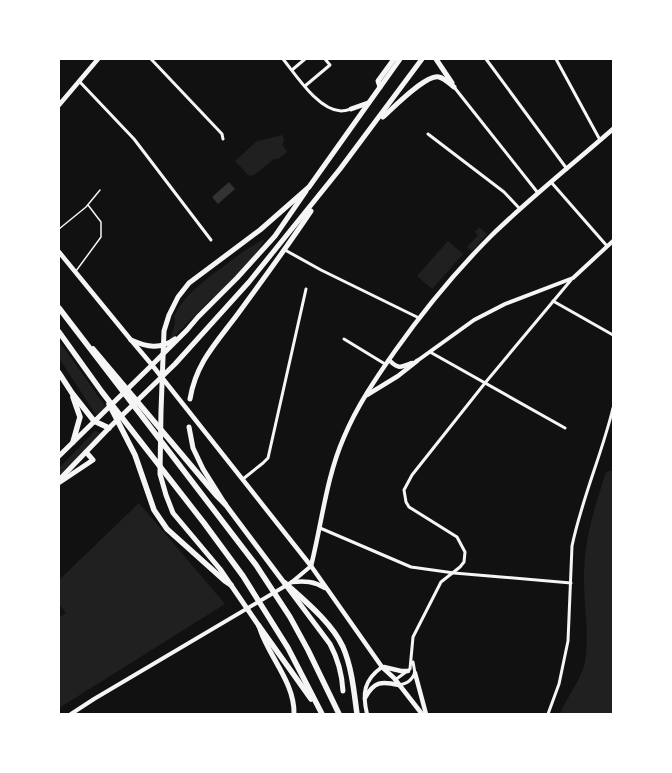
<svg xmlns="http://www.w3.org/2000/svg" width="672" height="773" font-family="'Sofia Sans Condensed',sans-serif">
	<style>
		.green { fill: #202020 }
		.water { fill: #333 }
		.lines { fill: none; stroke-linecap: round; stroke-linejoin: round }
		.service { stroke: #f5f5f5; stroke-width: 1.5 }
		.minor { stroke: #f5f5f5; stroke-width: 3 }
		.tertiary { stroke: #f5f5f5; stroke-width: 4 }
		.secondary { stroke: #f5f5f5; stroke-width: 4.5 }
		.primary { stroke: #f5f5f5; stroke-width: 5 }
		.trunk { stroke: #f5f5f5; stroke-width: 5 }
		.motorway { stroke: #f5f5f5; stroke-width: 5.5 }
	</style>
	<rect width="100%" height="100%" fill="#111"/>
	<g class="green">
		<polygon points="283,135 284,142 282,144 287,152 278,159 274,159 254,175 249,176 235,161 257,141"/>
		<polygon points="479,227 487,234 472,251 467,247 478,235 475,232"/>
		<path d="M265,239L255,255L221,292L208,302L175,336L169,341C172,333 177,323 174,316C185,294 205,280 224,266C237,256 250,246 265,239Z"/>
		<polygon points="448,241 463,254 432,289 417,276"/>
		<polygon points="59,341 106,407 96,415 59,358"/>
		<polygon points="95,431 103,433 59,476 59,468"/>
		<path d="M613,470V714H560C567,696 581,681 585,662C590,632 583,603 584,573C585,535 595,507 606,472Z"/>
		<polygon points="139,503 225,604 59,708 59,618 66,613 59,604 59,580"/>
	</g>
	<polygon class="water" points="229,182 235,189 218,204 212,197"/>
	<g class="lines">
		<g class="service">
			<polyline points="59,229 86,207 100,190"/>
			<polyline points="76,271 101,237 101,222 88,205"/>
		</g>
		<g class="minor">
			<polyline points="151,59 222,134 223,139"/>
			<path d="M283,59C296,75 318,110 341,111C344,111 348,110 351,109"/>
			<polyline points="486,59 567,169"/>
			<polyline points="556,59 600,140"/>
			<polyline points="292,70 305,59"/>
			<polyline points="79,81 134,139 211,240"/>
			<polyline points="305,86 330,65 325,59"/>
			<polyline points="454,87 538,193"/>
			<polyline points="428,134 504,192 520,209"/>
			<polyline points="551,182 607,246"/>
			<polyline points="285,250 321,270 419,318"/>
			<polyline points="553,301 613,335"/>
			<polyline points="344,339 385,364"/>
			<polyline points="430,352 565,428"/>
			<polyline points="243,479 263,463 268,458 306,289"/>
			<polyline points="320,528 411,567 454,573 571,583"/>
			<polyline points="395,680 410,669 413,637 441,582 460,567 464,562 465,552 457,537 409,507 406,502 404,490 412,475 485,383 571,280"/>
			<path d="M399,685C408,683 411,681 415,673L413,662"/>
			<path d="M548,714L559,684L568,641L572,546C582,498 602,454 613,408"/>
		</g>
		<g class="tertiary">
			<polyline points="417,361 474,320 505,304 573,278 613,241"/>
			<polyline points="71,714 94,699 292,582 311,566"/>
			<path d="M367,714C362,693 364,680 382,667"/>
		</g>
		<g class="secondary">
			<polyline points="59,105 98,59"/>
			<polyline points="59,252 131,340 152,365 311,566 382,667 394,678 422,714"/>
			<path d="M389,360C398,369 400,368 412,363"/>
			<polyline points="367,395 398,376 417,361"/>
			<path d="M311,566C322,523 326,478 344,437C357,406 376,378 395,351C424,310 456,271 492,235C530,198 573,164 613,129"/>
			<path d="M292,582C305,581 314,581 325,588"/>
			<polyline points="384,667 401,671 408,671"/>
			<polyline points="415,673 426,714"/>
			<path d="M365,698C374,681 382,681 399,685"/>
		</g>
		<g class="primary">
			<path d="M131,340C147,347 160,350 175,339"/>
			<polyline points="59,456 152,365 187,330 198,317 237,278 275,236 306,191"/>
			<polyline points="59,480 109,428"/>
			<polyline points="60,482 93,460 86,452"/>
			<path d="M260,629C269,657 295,683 294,714"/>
		</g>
		<g class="trunk">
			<polyline points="436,59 452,83"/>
			<polyline points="380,87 378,81 394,59"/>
			<polyline points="351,109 368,103"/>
			<path d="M383,117C393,108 426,74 439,77C444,78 450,84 454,87"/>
			<path d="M190,399C196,363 216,343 237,315C262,281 287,247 311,211"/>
			<path d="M189,427L193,448L203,469L225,504L330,644C338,659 342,673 343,691"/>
			<polyline points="109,428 175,364 249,282 340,169 422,59"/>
			<polyline points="259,626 220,569 173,513 166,495 160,474 161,411 164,331 169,315 178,297 189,283 260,230 309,187 400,59"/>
		</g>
		<g class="motorway">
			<polyline points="59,308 256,565 290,617 308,650 339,714"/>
			<polyline points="59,332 102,392 204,523 243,576 288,648 322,714"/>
			<polyline points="93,349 216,495 225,504"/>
			<polyline points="59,373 72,393 94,421 109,428"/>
			<polyline points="73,397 80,417 73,442"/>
			<polyline points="109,404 135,455 154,510 167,529 225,581 231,585"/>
			<path d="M285,583C305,601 332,623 343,647C352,668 354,692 357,714"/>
			<polyline points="259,626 311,699"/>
		</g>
	</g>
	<rect width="672" height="773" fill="none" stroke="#ffffff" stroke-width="120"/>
</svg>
